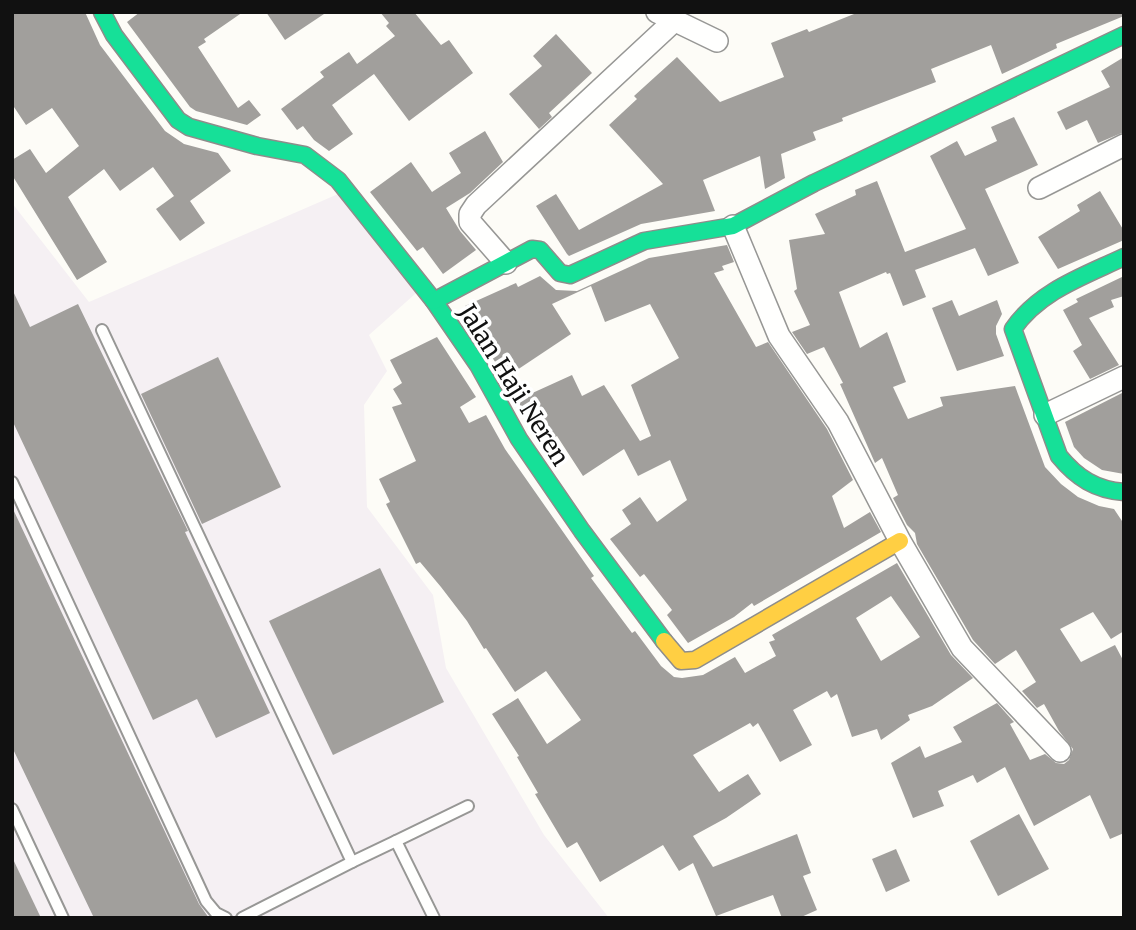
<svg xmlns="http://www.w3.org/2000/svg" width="1136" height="930" font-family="Merriweather,serif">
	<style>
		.industrial { fill: #f5f0f3 }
		.building { fill: #a19f9c; fill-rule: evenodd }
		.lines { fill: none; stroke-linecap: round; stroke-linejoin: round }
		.lane-casing { stroke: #979795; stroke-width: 14 }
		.street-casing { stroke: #979795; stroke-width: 24 }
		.fast-casing { stroke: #8e8d8b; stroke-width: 19 }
		.slow-casing { stroke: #8e8d8b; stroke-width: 19 }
		.lane { stroke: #fffffe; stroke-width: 10 }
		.street { stroke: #fffffe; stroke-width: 21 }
		.fast { stroke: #16e098; stroke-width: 16 }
		.slow { stroke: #ffcf43; stroke-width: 16 }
		.labels { text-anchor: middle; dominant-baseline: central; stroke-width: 7; stroke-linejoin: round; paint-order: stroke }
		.street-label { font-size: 24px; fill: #111; stroke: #fff }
	</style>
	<rect width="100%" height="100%" fill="#fdfcf7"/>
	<polygon class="industrial" points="345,191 424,286 369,335 387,371 364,405 367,507 433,595 446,668 544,835 609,918 12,918 12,203 89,302"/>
	<g class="building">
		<polygon points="12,12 85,12 100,45 165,131 184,144 218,153 231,171 190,201 205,223 180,241 156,209 174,196 153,167 120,191 104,169 68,197 107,262 77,280 12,175 12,160 30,149 46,173 79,146 52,108 26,125 12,104"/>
		<polygon points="140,12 243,12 204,39 206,42 198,47 238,108 249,100 261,115 247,125 196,111 190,107 127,22"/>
		<polygon points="266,12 327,12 285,40"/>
		<polygon points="380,12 414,12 441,45 449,40 473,73 409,121 374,74 332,105 353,134 329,151 314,140 303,126 297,130 281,109 324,77 320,72 349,52 357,64 395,36 386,26 389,23"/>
		<polygon points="859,12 1124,12 1124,16 1056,44 1057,48 1002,74 991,45 931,69 936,82 842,118 843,121 813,132 816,140 781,154 785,178 765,189 760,156 703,180 715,211 641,224 569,256 567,254 536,206 556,194 579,230 663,184 609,125 637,99 634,96 677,57 720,102 784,77 771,43 807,29 809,32"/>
		<polygon points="556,34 592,73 549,113 552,117 539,129 509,94 542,66 533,56"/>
		<polygon points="1124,57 1124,132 1098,143 1087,120 1066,130 1057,112 1110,87 1101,71"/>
		<polygon points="1014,117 1038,165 985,189 1019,263 988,276 975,248 915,270 926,297 903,306 890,273 887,274 886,272 839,292 860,348 887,332 906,382 893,387 908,419 943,406 940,397 1015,386 1045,467 1061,484 1078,497 1099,506 1114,509 1124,524 1124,631 1111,639 1093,612 1060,629 1081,662 1115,645 1124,662 1124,833 1110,839 1090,795 1034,826 1005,767 977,783 973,775 938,791 944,806 913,818 891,763 920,746 925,758 962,742 953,727 997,703 1014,722 1010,724 1030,760 1045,754 1056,763 1064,764 1069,760 1073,749 1059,731 1044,704 1037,708 1022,691 1036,682 1016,650 995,664 973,640 917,544 915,533 907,525 893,498 898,495 882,458 875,463 840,384 843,383 824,347 807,354 792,332 810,325 794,291 797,289 789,240 825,234 815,214 856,195 855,190 877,181 905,252 966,229 930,156 957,141 965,156 997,141 991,127"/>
		<polygon points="485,131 503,162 470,193 446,208 460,231 476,250 443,274 423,247 417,251 370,192 411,162 432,192 461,173 449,153"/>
		<polygon points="1100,191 1124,231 1124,240 1058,269 1038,237 1080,211 1077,205"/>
		<polygon points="727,245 734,262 722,266 724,270 714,273 756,347 768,342 827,429 853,480 832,496 844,528 870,512 881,532 754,606 752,603 734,617 688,643 667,615 672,610 644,574 640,577 610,539 631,524 622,510 640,497 657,522 687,500 670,460 638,476 624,449 583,476 557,436 543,443 517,400 572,375 582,396 604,385 640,441 651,436 631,385 679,358 650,304 605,322 591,286 552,304 571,334 505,378 469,320 471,319 465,306 516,283 518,287 540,276 556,290 577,291 649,258"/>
		<polygon points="1124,276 1124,296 1111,300 1114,307 1089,318 1119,365 1090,379 1073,351 1082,345 1063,310 1078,302 1076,299"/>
		<polygon points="12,289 30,327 78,304 188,531 185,532 270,713 216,738 197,699 153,720 12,420"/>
		<polygon points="952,300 959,316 997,300 1002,314 996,326 996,334 1004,356 957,371 932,308"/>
		<path d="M437,337L476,397L460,407L469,423L486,415L505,449L594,576L591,578L632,633L635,631L661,666L674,677L682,678L703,675L735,657L745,673L776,656L769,642L775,640L772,635L897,563L951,655L973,678L932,706L908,715L910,720L881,740L877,729L852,737L837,694L831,698L827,691L793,710L812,745L780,762L758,723L753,727L750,723L693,755L719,792L748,774L761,794L726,818L693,836L713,867L797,834L811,873L803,876L817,910L799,918H782L773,895L716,916L693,863L679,871L663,845L600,882L577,842L567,848L535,794L538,793L517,757L519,756L492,714L518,698L547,744L581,720L546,671L515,692L486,648L484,649L467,621L441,587L420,562L416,564L386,504L390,502L379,479L416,461L392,407L402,404L393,389L402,383L390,360ZM891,596L920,637L881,661L856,618Z"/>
		<polygon points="218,357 281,487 202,524 141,394"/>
		<polygon points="1124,392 1124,474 1102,470 1084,458 1074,447 1065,422"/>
		<polygon points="12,507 199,904 209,918 94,918 12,747"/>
		<polygon points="380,568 444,702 333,755 269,621"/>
		<polygon points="1019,814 1049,869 998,896 970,841"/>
		<polygon points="896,849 910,881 886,892 872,859"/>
		<polygon points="12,857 41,918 12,918"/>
	</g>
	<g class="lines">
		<defs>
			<g id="lane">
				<polyline points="102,330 352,862 242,918"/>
				<polyline points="12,482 206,901 216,913 226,918"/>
				<polyline points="12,809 63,918"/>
				<polyline points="396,841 468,806"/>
				<polyline points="352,862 396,841 434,918"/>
			</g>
			<g id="street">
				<polyline points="657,12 717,41"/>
				<polyline points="1039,188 1124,145"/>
				<polyline points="733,226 779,336 838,422 900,541 962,648 1060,751"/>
				<polyline points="506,263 470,222 470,214 476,205 675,20"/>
				<polyline points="1045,415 1124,377"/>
			</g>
			<g id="fast">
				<polyline points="102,12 114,35 178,120 189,127 257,146 305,155 338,180 434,301 478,365 519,439 582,531 664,641"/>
				<path d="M1124,257C1084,276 1039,291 1013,329L1059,456C1077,478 1096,490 1124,492"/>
				<polyline points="434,301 532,249 540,250 560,273 570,275 644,241 733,226 814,183 1124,35"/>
			</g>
			<polyline id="slow" points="664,641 681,661 695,660 900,541"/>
		</defs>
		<use href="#lane" class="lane-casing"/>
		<use href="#street" class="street-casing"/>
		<use href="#fast" class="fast-casing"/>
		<use href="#slow" class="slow-casing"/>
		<use href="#lane" class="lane"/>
		<use href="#street" class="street"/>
		<use href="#fast" class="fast"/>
		<use href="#slow" class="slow"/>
	</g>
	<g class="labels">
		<g class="street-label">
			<text transform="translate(514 385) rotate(58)">Jalan Haji Neren</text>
		</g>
	</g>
	<rect width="1136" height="930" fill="none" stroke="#111111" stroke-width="28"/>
</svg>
